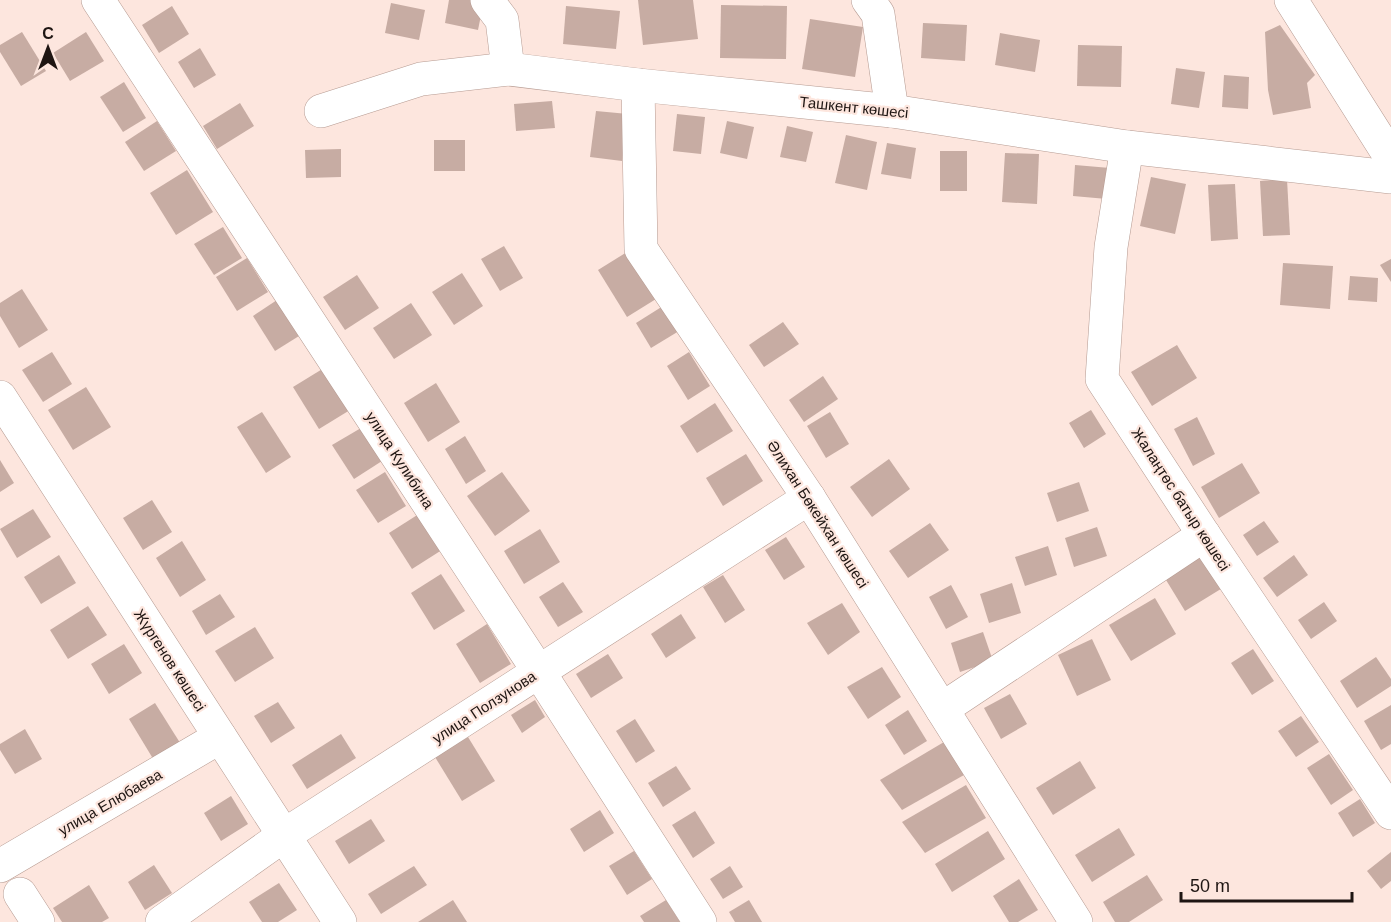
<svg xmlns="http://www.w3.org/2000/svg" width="1391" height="922" font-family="Arial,sans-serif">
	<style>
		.building { fill: #c7aca3 }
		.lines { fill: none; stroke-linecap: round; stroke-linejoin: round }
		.minor-casing { stroke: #b69b92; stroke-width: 34 }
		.major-casing { stroke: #b69b92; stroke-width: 34 }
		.minor { stroke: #fff; stroke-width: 33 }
		.major { stroke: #fff; stroke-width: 33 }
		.labels { text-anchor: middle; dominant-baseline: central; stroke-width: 4.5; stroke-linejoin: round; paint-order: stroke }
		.street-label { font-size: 15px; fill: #1e1512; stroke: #fde6de }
	</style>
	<rect width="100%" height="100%" fill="#fde6de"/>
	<g class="building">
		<polygon points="449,0 484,0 478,30 445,23"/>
		<polygon points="638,0 693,0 698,39 643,45"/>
		<polygon points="391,3 425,10 419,40 385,33"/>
		<polygon points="721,5 787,6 786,59 720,58"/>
		<polygon points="172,6 189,34 159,53 142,25"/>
		<polygon points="566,6 620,11 616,49 563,44"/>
		<polygon points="810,19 863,27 855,77 802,69"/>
		<polygon points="923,23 967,25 965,61 921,58"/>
		<polygon points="1280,25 1315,75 1307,83 1311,108 1273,115 1268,90 1265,32"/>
		<polygon points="22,32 46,71 21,86 0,52 0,45"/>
		<polygon points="86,32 104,61 70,81 53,53"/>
		<polygon points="1000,33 1040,40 1035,72 995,65"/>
		<polygon points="1078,45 1122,46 1121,87 1077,86"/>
		<polygon points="200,48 216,75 194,88 178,62"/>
		<polygon points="1176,68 1205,72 1199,108 1171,104"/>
		<polygon points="1224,75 1249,77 1248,109 1222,107"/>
		<polygon points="124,82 146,118 123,132 100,97"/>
		<polygon points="552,101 555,128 516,131 514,104"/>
		<polygon points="240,103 254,126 217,149 203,126"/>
		<polygon points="596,111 628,114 622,161 590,157"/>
		<polygon points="677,114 705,117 701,154 673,151"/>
		<polygon points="157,121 176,151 144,171 125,142"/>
		<polygon points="727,121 754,127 747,159 720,153"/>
		<polygon points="787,126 813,132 806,162 780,157"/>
		<polygon points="846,135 877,142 867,190 835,183"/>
		<rect x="434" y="140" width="31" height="31"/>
		<polygon points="887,143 916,148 911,179 881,174"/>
		<polygon points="341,149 341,177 306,178 305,150"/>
		<rect x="940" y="151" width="27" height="40"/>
		<polygon points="1005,153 1039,154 1037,204 1002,202"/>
		<polygon points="1075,165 1110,168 1107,199 1073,196"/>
		<polygon points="187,170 213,212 176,235 150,193"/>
		<polygon points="1151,177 1186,184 1175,234 1140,226"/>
		<polygon points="1287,179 1290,235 1263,236 1260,181"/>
		<polygon points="1235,184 1238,239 1211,241 1208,185"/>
		<polygon points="223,227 242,258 214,275 194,244"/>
		<polygon points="504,246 523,278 500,291 481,259"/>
		<polygon points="627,252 656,299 627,317 598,270"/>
		<polygon points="247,258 268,292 237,311 216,277"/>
		<polygon points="1391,259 1391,282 1380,265"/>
		<polygon points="1283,263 1333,266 1330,309 1280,305"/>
		<polygon points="462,273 483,306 454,325 432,292"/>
		<polygon points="357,275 379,308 345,330 323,297"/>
		<polygon points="1350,276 1378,278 1377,302 1348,300"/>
		<polygon points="22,289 48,330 19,348 0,316 0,303"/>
		<polygon points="277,300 299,336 275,351 253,316"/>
		<polygon points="411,303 432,335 394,359 373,328"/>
		<polygon points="663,306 679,331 651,348 636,323"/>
		<polygon points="783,322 799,344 764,367 749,345"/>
		<polygon points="1177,345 1197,378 1152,406 1131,372"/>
		<polygon points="52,352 72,384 43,402 22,370"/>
		<polygon points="689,352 710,386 688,400 667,366"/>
		<polygon points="324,368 350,410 319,429 293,387"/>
		<polygon points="823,376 838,399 804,422 789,400"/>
		<polygon points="436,383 460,422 428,442 404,403"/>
		<polygon points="86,387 111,427 73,450 48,410"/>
		<polygon points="715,403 733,431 697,453 680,426"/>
		<polygon points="1091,410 1106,434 1084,448 1069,423"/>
		<polygon points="262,412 291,457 266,473 237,427"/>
		<polygon points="830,412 849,444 826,458 807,426"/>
		<polygon points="1197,417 1215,454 1193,466 1174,429"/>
		<polygon points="361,428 382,461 354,479 332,445"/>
		<polygon points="465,436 486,471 466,484 445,449"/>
		<polygon points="746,454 763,481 723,506 706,478"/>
		<polygon points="889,459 910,489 872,517 850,487"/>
		<polygon points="0,460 14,483 0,492"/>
		<polygon points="1242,463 1260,493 1219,518 1201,487"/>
		<polygon points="385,472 406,506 378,523 356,490"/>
		<polygon points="502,472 530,511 495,536 467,496"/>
		<polygon points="1079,482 1089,511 1057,522 1047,493"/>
		<polygon points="152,500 172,532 143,550 123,518"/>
		<polygon points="33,509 51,537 17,558 0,529"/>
		<polygon points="422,512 445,548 412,569 389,533"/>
		<polygon points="1264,521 1279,542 1257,556 1243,535"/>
		<polygon points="930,523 949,550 908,578 889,551"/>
		<polygon points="1097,527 1107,556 1074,567 1065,538"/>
		<polygon points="540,529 560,562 524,584 504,551"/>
		<polygon points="786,537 805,567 784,580 765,550"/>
		<polygon points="182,541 206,580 180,597 156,558"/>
		<polygon points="1048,546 1057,575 1025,586 1015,557"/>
		<polygon points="1208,548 1229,584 1185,611 1163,575"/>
		<polygon points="59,555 76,583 41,604 24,577"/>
		<polygon points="1294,555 1308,575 1277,597 1263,578"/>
		<polygon points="441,574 465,611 434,630 411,593"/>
		<polygon points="723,575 745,610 725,623 703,587"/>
		<polygon points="563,582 583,612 558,627 539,597"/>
		<polygon points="1012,583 1021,613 989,623 980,594"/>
		<polygon points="951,585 968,617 946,629 929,597"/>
		<polygon points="220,594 235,617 206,635 192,611"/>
		<polygon points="1155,598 1176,634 1131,661 1109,625"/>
		<polygon points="1324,602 1337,621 1311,639 1298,620"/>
		<polygon points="842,603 860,632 828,655 807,623"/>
		<polygon points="88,606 107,635 68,659 50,630"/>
		<polygon points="681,614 696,638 666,658 651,634"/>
		<polygon points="487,624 511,664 480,683 456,644"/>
		<polygon points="255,627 274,658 235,682 215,651"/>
		<polygon points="983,632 993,661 960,672 951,643"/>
		<polygon points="1092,639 1111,680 1077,696 1058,655"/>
		<polygon points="124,644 142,673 109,694 91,664"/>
		<polygon points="1253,649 1274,681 1252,695 1231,663"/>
		<polygon points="608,654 623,678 591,698 576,674"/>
		<polygon points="1376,657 1391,679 1391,686 1357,708 1340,681"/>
		<polygon points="882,667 901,697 868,719 847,687"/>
		<polygon points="1010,694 1027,724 1001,739 984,708"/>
		<polygon points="535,700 545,717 522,733 511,715"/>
		<polygon points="278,702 295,728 271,743 254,716"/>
		<polygon points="155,703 182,746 155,762 129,719"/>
		<polygon points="1391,705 1391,744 1381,750 1364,721"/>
		<polygon points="908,710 927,741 904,755 885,725"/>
		<polygon points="1301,716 1319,742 1296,757 1278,731"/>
		<polygon points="635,719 655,751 636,763 616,731"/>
		<polygon points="25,729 42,759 15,774 0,750 0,744"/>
		<polygon points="341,734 356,758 307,789 292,765"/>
		<polygon points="468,737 495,781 462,801 435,757"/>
		<polygon points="944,742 964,775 902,810 880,780"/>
		<polygon points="1329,754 1353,790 1331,805 1307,768"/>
		<polygon points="1080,761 1096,788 1053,815 1036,788"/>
		<polygon points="676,766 691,789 663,807 648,783"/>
		<polygon points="966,785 986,818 925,853 902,822"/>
		<polygon points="231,796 248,824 221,841 204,813"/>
		<polygon points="1360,799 1375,823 1353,837 1338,813"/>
		<polygon points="600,810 614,833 584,852 570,829"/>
		<polygon points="695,811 715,843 693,858 672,825"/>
		<polygon points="371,819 385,841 349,864 335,841"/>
		<polygon points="1119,828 1135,855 1092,882 1075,855"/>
		<polygon points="988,831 1005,859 952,892 935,864"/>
		<polygon points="634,851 652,879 627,895 609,866"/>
		<polygon points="1391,852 1391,881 1381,889 1367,871"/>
		<polygon points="154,865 172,893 145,910 128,882"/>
		<polygon points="414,866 427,885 381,914 368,894"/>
		<polygon points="730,866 743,887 723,899 710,879"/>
		<polygon points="1147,875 1163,900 1129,922 1115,922 1103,902"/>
		<polygon points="1019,879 1038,910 1018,922 1009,922 993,896"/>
		<polygon points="279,883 297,910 278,922 262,922 249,902"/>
		<polygon points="89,885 109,918 102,922 62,922 53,908"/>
		<polygon points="453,900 467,922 418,922"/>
		<polygon points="666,900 680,922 644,922 640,916"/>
		<polygon points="749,900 762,922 735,922 729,912"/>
	</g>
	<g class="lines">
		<defs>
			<g id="minor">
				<polyline points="98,0 539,672 700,922"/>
				<polyline points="487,0 502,20 508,69"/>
				<polyline points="868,0 878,14 892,111"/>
				<polyline points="638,85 641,249 809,498 1076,922"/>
				<polyline points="321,111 421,79 508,69 638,85 892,111 1127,147 1391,177"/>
				<polyline points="1127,147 1111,247 1102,379 1204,535 1391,813"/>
				<polyline points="0,397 340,922"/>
				<polyline points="942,709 1204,535"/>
				<polyline points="0,866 220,737"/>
				<polyline points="20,894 38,922"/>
				<polyline points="162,922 283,836 809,498"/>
			</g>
			<polyline id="major" points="1291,0 1391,158"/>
		</defs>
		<use href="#minor" class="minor-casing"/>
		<use href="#major" class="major-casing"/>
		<use href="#minor" class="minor"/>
		<use href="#major" class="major"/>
	</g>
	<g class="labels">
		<g class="street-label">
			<text transform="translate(854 107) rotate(6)">Ташкент көшесі</text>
			<text transform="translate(400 460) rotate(57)">улица Кулибина</text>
			<text transform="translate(1181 499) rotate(57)">Жалаңтөс батыр көшесі</text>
			<text transform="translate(818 514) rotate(57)">Әлихан Бөкейхан көшесі</text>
			<text transform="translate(170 660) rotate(57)">Жүргенов көшесі</text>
			<text transform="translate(484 707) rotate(-33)">улица Ползунова</text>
			<text transform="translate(110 802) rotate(-30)">улица Елюбаева</text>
		</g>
	</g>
	<g transform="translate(48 48)" stroke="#fde6de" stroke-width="4.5" paint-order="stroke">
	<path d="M0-4.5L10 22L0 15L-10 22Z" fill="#1e1512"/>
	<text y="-9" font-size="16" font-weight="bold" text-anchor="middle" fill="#1e1512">С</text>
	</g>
	<path d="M1181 892v9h171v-9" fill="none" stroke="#1e1512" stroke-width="3"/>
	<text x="1190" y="892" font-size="18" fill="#1e1512" stroke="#fde6de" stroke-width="4.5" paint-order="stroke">50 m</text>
</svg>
